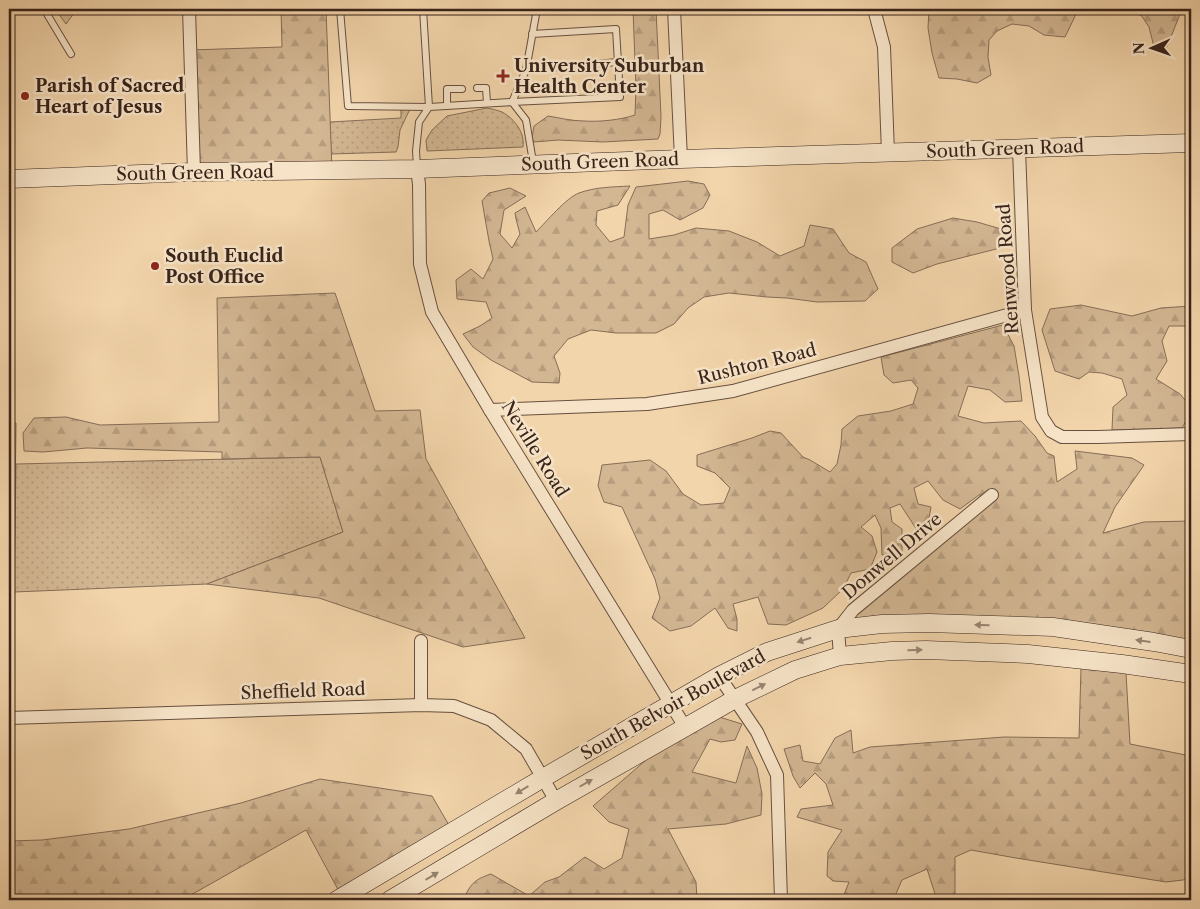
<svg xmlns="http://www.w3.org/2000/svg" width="1200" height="909" font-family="'Libre Caslon Text',serif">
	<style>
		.grass { fill: url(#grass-dots); stroke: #866d57 }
		.forest { fill: url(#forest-firs); stroke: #866d57 }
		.cemetery { fill: url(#cemetery-stones); stroke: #866d57 }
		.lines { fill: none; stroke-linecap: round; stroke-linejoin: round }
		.lane-casing { stroke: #67503f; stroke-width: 8 }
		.street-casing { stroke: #67503f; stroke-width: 14 }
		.secondary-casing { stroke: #38231b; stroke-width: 19 }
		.lane { stroke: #f7e4c8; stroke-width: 6 }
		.street { stroke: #f7e4c8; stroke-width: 12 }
		.secondary { stroke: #f7e4c8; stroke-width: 18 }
		.oneway { fill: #988472 }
		.poi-dot { fill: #8f2418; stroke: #f7e4c8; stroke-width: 2 }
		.labels { text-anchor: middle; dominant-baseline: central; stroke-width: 5; stroke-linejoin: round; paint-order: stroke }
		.poi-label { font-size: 18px; font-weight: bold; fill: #38231b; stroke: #f7e4c8; text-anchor: start }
		.street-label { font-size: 18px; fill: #38231b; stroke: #f7e4c8 }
	</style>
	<defs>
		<pattern id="grass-dots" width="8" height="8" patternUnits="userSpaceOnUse" patternTransform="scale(1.25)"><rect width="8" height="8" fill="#d3b793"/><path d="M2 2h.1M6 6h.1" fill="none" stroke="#b69d7e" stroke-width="1.8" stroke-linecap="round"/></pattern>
		<pattern id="forest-firs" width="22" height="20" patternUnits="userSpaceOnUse" patternTransform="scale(1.25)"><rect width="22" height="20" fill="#d3b793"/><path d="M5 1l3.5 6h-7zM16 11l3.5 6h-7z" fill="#b69d7e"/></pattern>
		<pattern id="cemetery-stones" width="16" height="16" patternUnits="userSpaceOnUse" patternTransform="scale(1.25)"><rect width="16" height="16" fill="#d3b793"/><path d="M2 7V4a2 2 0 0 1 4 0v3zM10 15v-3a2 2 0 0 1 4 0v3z" fill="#b69d7e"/></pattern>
	</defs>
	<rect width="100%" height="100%" fill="#f3d5ab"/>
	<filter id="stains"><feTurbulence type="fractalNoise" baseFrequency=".004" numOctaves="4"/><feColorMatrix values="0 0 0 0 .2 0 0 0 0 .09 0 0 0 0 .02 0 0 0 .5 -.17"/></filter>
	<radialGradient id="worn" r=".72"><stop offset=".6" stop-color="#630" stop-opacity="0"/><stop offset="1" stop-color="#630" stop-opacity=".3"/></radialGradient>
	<g class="grass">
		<path d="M487,108C492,109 497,110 502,112C515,119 525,133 523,147L427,151L426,140L432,130L447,116Z"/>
		<polygon points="401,109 410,109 400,130 398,147 396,152 331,154 330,122 401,118"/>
		<polygon points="320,457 343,532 207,584 14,592 16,464"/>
	</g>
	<g class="forest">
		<polygon points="55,9 77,9 66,24"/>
		<polygon points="281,9 326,9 332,170 194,172 190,50 282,47"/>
		<path d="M633,9H656L661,117L660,134L658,139L603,142L558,140L534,142L532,138L534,126L548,116C560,118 572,121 584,121C600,122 620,120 635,115L636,88Z"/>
		<polygon points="929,9 1182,9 1167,47 1155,51 1149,27 1141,15 1102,10 1078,10 1065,37 1044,35 1029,26 1012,24 997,31 989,40 988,57 991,75 977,83 957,79 939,78 932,53 928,28"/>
		<path d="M688,181L704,184L710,195L703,208L680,220L663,210L649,214V239L674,235L696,228L729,231L757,242L780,256L804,246L810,225L833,229L849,253L866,262L878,289L865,301L817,302L787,298L767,297L729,293L704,297L688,308L674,324L656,333H616L591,330L568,339L554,356L560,373L559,383L532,382L491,360L473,347L463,334L480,326L492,318L486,302L457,299L456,280L471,269L483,279L493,259L489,241L482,201L489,193L510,188L526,196L504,210L500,234L512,248L520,234L516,219L515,213L525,207L536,232C547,221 566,198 579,193C595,187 613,187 630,186L618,205L597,211L596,225L610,242L624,237L628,205L636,187Z"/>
		<polygon points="953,218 977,222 1008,231 1008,246 937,264 913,273 892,262 892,248 917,229"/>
		<polygon points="335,293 375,411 420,410 426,459 525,638 463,647 319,598 207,584 343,532 320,457 222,459 222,452 87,448 43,452 24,451 23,433 34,418 66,417 100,425 219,422 217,298"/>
		<polygon points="1081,305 1132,316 1161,308 1191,306 1191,330 1184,326 1169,326 1162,341 1167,361 1156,379 1180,394 1190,406 1190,414 1182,428 1112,430 1113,407 1127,395 1122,379 1102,373 1089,372 1079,379 1055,371 1042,330 1050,309"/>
		<polygon points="1003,325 1014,346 1019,376 1022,401 1005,402 990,390 968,386 958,416 984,423 1021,421 1035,436 1047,453 1054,456 1057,482 1077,469 1075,451 1132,458 1144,465 1115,507 1103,533 1144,522 1191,521 1191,649 1053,627 838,629 991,495 979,495 960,509 943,500 928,481 914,488 918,504 931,507 928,523 917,530 900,504 890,508 892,522 902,529 902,552 882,555 881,528 875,515 861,527 872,536 877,552 870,569 851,573 843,589 823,608 786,625 768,624 758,597 733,604 737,619 737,631 728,628 715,608 691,626 670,631 652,618 660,598 655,579 622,507 604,502 598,486 602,465 650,460 666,471 683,494 701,505 724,503 730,488 715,473 697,466 697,455 752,438 770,431 781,433 803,457 810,460 830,472 837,464 841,445 842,429 858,416 891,411 913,404 918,388 911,380 893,383 884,375 881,357"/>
		<polygon points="1081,668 1126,673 1130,744 1191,756 1191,879 1166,882 1016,858 971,850 955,857 955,896 947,900 937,900 927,869 902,880 895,896 878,900 842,900 849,882 833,881 827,876 828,852 842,830 797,817 801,809 833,805 826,784 815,773 800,788 793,776 784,749 800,745 803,761 820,764 835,738 851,730 853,753 870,747 1004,737 1079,738"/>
		<path d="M716,716L742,724L735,740L721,742L710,739L692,772L736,783L747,746L757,768L762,794L761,815L726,824L668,829L696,882L697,900H463C471,884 473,880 491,874L529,896L545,882L559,877L585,857L604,869L622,858L629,829L609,822L593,806L653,754Z"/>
		<polygon points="320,779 432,796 453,832 342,897 306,830 182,900 9,900 9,841 42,840 129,829 241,803"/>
	</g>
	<polygon class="cemetery" points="9,423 16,423 14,592 9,592"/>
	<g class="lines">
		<defs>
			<g id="lane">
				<polyline points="44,9 71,54"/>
				<polyline points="340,9 348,106 429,107 423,9"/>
				<polyline points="532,34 616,29 620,97 512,102 526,70 537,9"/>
				<polyline points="526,70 618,62"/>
				<polyline points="477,88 486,88 487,103"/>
				<polyline points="447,106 447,89 462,89"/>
				<polyline points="417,167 416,151 419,122 429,107 512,102 526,120 533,162"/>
			</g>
			<g id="street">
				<polyline points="189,9 194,172"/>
				<polyline points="674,9 681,159"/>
				<polyline points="874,9 884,47 888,153"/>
				<polyline points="1019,149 1025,310 1042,417 1051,431 1062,437 1098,437 1191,434"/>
				<polyline points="417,169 419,184 420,264 432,312 490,410 685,727"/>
				<polyline points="490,410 647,404 733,391 1025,310"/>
				<polyline points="421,641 421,705"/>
				<polyline points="840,656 838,629 853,610 992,495"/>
				<polyline points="719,676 757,732 777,775 781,900"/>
				<polyline points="9,718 421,705 454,706 491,720 526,749 556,801"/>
			</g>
			<g id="secondary">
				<polyline points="9,179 194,172 417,169 681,159 1191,143"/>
				<polyline points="337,900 543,778 719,676 767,652 838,629 882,624 929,623 1053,627 1154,642 1191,649"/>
				<polyline points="390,900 556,801 735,699 795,670 840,656 892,651 926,650 1028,654 1122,664 1191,674"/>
			</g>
		</defs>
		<use href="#lane" class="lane-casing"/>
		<use href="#street" class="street-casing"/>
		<use href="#secondary" class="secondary-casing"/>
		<use href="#lane" class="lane"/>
		<use href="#street" class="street"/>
		<use href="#secondary" class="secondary"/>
	</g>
	<defs><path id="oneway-solid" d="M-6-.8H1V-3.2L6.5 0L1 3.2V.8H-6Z" transform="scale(1.25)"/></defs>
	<g class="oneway">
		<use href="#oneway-solid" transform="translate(982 625) rotate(-178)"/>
		<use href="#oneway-solid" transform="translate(804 640) rotate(162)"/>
		<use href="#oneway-solid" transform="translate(1143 641) rotate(-172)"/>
		<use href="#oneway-solid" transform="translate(915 650) rotate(-1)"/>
		<use href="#oneway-solid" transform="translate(759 687) rotate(-26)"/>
		<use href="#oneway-solid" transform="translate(586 783) rotate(-30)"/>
		<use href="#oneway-solid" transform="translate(522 790) rotate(149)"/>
		<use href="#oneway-solid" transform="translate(432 876) rotate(-31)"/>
	</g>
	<g class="poi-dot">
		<path d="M500.5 68.5h5v5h5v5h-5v5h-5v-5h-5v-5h5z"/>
		<circle cx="25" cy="96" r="5"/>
		<circle cx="155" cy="266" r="5"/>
	</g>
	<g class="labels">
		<g class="poi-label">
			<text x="514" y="66">University Suburban<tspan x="514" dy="21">Health Center</tspan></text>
			<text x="35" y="86">Parish of Sacred<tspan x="35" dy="21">Heart of Jesus</tspan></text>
			<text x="165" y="256">South Euclid<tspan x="165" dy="21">Post Office</tspan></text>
		</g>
		<g class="street-label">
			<text transform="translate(1005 149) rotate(-2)">South Green Road</text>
			<text transform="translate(600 162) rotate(-2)">South Green Road</text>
			<text transform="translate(195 173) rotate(-1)">South Green Road</text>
			<text transform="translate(1008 269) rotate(-94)">Renwood Road</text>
			<text transform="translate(757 364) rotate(-14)">Rushton Road</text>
			<text transform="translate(535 449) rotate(58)">Neville Road</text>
			<text transform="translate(892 556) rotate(-40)">Donwell Drive</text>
			<text transform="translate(303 691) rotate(-2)">Sheffield Road</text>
			<text transform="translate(673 705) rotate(-29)">South Belvoir Boulevard</text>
		</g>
	</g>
	<rect width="1200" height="909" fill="none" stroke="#f3d5ab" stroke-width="30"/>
	<rect x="10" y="10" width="1180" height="889" fill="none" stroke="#38231b" stroke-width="2.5"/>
	<rect x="15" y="15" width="1170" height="879" fill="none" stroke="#38231b"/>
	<g transform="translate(1152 48) rotate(268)" stroke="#f7e4c8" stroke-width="4" paint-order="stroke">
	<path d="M0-4L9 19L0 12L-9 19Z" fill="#38231b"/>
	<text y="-8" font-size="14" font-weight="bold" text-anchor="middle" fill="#38231b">N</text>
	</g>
	<rect width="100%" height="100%" filter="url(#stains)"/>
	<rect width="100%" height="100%" fill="url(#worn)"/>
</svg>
